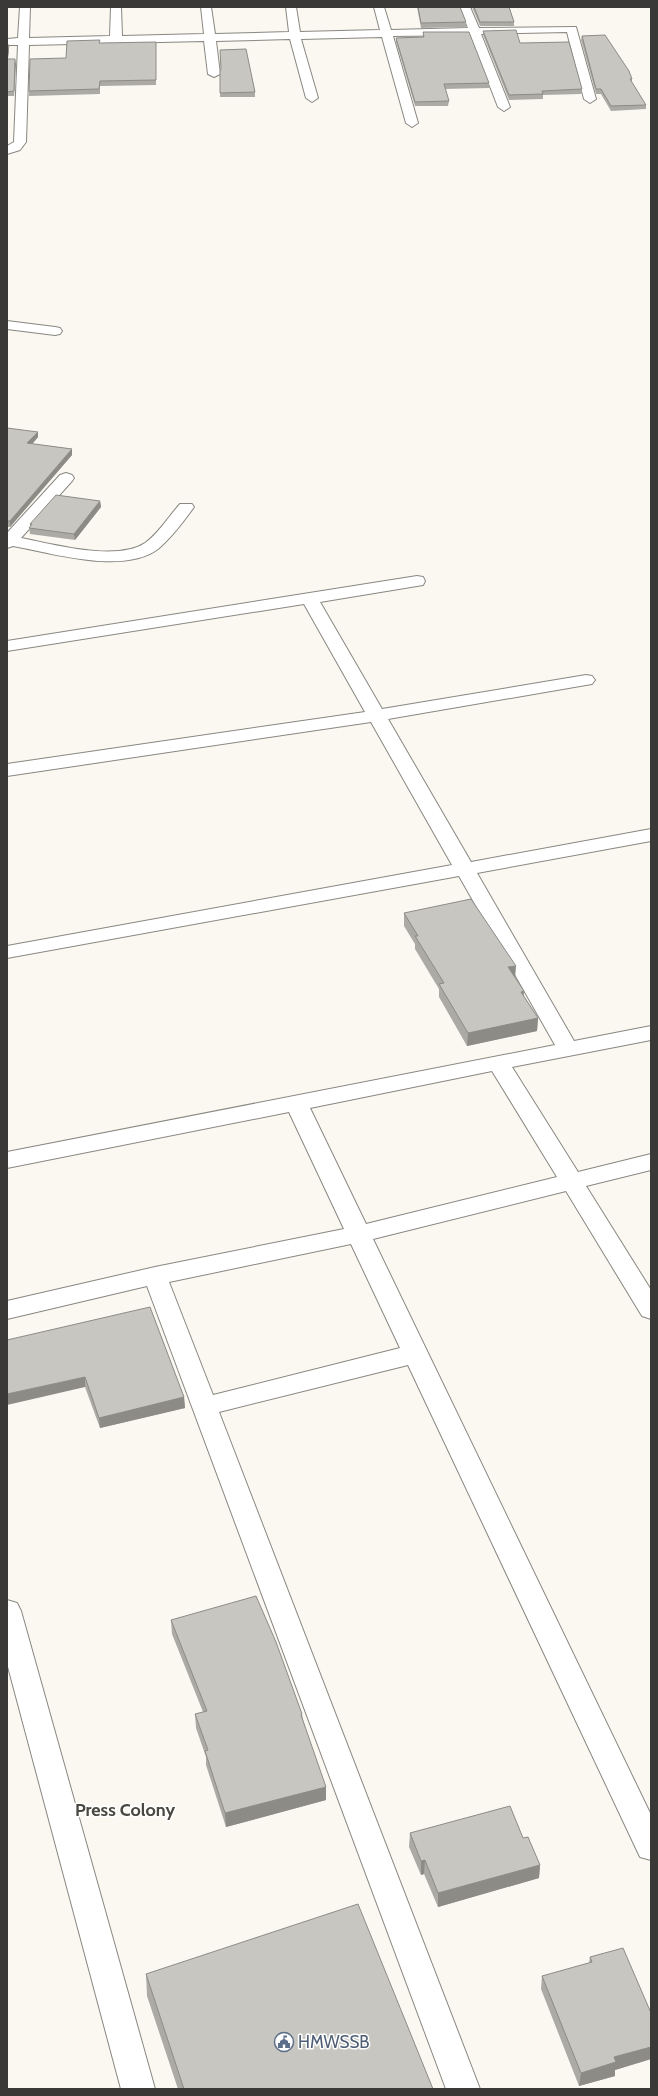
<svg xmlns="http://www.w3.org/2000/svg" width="658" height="2096" font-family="Cabin,sans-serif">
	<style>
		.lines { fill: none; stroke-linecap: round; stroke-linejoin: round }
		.minor-casing { stroke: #898781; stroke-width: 2 }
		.minor { fill: #fff; fill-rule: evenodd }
		.wall { fill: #acaaa5 }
		.shaded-wall { fill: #8c8b86 }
		.building { fill: #c8c6c0; stroke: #8c8b86 }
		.labels { text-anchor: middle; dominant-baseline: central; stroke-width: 3; stroke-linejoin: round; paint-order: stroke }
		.near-service-label { font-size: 17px; fill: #4e5e75; stroke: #fff; text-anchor: start }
		.near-neighbourhood-label { font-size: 18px; font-weight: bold; fill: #4a4843; stroke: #fff }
	</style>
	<rect width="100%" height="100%" fill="#faf8f1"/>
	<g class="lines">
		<defs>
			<g id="minor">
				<polygon points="20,7 30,7 29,38 110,36 111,7 121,7 122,36 204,34 201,7 211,7 215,34 289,32 286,7 296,7 300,32 380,30 374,7 384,7 391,30 468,28 460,7 470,7 479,28 576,27 596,99 590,103 584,99 567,32 481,34 510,107 504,111 498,107 470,35 393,36 418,123 412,127 406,123 382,37 301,39 318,98 312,102 306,98 290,39 216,41 220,74 214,77 208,74 204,41 29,45 26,142 20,150 7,154 7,146 14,142 18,45 7,45 7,39 18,38"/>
				<polygon points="7,321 55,327 60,328 62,331 60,334 55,335 7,329"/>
				<path d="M66,473L72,475L74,478L72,481L21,538C53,544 116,562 145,543C159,533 169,516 180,504H192L194,507C184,521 171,538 158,549C123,575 52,553 13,546L7,548V533L60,475Z"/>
				<path d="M417,576L423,577L425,581L423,585L320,602L382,709L586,675L592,676L595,680L592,684L586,685L388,719L471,862L651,829V841L477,873L574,1041L651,1026V1040L512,1067L578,1172L651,1154V1170L586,1186L651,1290V1319L642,1316L566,1191L373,1239L651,1815V1860L640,1857L408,1365L219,1412L480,2089H446L147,1286L7,1319V1301L155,1267L344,1229L289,1112L7,1168V1152L555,1045L459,876L7,958V946L452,865L371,722L7,776V764L365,712L304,604L7,651V641ZM492,1071L557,1177L366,1224L310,1108ZM351,1244L400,1348L213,1395L169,1282Z"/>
				<polygon points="7,1600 17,1603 21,1611 155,2089 121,2089 7,1663"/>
			</g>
		</defs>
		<use href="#minor" class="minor-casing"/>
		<use href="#minor" class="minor"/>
	</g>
	<g class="wall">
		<polygon points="417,7 460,7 466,22 466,27 421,28"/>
		<polygon points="472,7 509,7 514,22 514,26 480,26"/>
		<polygon points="483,31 520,43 582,89 581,94 543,95 543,99 509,100 483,35"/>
		<polygon points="423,32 489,83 489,88 445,89 449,101 448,106 415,106 396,42 396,38 423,37"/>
		<polygon points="582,36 632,79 632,83 646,105 646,109 611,111 601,94 596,94 581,40"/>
		<polygon points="100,43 156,46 156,85 100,86 100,94 29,96 29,91 66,58"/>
		<polygon points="7,44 9,50 8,59 15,59 14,96 7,96"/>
		<polygon points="220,71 255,92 255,97 220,97"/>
		<polygon points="7,428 38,437 32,444 72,449 72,455 10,527 7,527"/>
		<polygon points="100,501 101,507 75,540 30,534 29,528 30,527 30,524"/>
		<polygon points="404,913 515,978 524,996 538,1018 537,1031 467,1046 439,997 439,989 415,949 415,944 404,926"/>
		<polygon points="7,1340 184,1397 185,1408 100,1428 85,1387"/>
		<polygon points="171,1620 302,1714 303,1720 326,1800 226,1827 206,1765 206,1757 196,1728 195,1714 203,1712 172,1634"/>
		<polygon points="410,1833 523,1838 540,1865 539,1878 438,1907 424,1874 421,1875 409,1847"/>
		<polygon points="590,1957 651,2013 651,2059 615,2070 615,2076 579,2086 541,1989 542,1976 589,1963"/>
		<polygon points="146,1974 433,2089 178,2089 147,1996"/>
	</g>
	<g class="shaded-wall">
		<polygon points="9,45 9,50 7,64 7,58"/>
		<polygon points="15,59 16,64 14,96 14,91"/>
		<polygon points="38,432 38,437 28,449 27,443"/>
		<polygon points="72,449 72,455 10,527 10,521"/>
		<polygon points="100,501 101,507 75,540 74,534"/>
		<polygon points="516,966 515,979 508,967"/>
		<polygon points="524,991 523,1004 521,992"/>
		<polygon points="538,1018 537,1031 467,1046 468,1033"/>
		<polygon points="85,1377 85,1387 7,1405 7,1394"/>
		<polygon points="184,1397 185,1408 100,1428 99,1418"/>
		<polygon points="326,1787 326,1800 226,1827 225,1813"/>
		<polygon points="425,1860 424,1874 421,1875 421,1861"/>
		<polygon points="540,1865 539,1878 438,1907 438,1893"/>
		<polygon points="651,2047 651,2059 615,2070 615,2076 579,2086 581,2073 614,2057"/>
	</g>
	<g class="building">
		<polygon points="418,7 460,7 466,22 421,23"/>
		<polygon points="474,7 509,7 514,22 480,22"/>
		<polygon points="516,30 520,43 569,42 582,89 542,91 543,94 509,95 483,31"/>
		<polygon points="423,32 469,32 489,83 444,84 449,101 415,102 396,38 424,37"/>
		<polygon points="605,35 629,71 632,79 630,79 646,105 611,106 601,89 596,89 582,36"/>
		<polygon points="100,40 99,43 156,42 156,80 100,81 99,89 29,91 30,59 66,58 67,41"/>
		<polygon points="7,44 7,45 9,45 7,58"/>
		<polygon points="246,49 255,92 220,93 220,71 221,69 220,50"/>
		<polygon points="7,59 15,59 14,91 7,92"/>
		<polygon points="7,428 38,432 27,443 72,449 10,521 7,521"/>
		<polygon points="56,495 100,501 74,534 29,528 32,524 30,524"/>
		<polygon points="471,899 516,966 508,967 524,991 521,992 538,1018 468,1033 439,984 444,983 415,936 418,936 404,913"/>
		<polygon points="150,1307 184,1397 99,1418 85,1377 7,1394 7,1340"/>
		<polygon points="256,1596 276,1642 302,1714 301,1715 326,1787 225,1813 205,1751 208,1750 195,1714 207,1711 171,1620"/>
		<polygon points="510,1806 523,1838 528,1837 540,1865 438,1893 425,1860 421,1861 410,1833"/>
		<polygon points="358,1904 433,2089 184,2089 146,1974"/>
		<polygon points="623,1948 651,2013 651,2047 614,2057 616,2062 581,2073 542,1976 592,1962 590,1957"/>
	</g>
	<defs>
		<symbol id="civic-ring" viewBox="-11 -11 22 22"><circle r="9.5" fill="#fff" stroke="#5c6f8a" stroke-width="1.5"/><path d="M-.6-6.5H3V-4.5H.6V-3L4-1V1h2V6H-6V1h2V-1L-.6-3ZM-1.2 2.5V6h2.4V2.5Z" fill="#5c6f8a"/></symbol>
	</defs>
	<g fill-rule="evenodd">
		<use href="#civic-ring" x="273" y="2031" width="22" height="22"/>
	</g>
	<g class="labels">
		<g class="near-service-label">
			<text x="298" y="2042">HMWSSB</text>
		</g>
		<g class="near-neighbourhood-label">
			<text x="125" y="1810">Press Colony</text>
		</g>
	</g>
	<rect width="658" height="2096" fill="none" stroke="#3a3937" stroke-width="16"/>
</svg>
